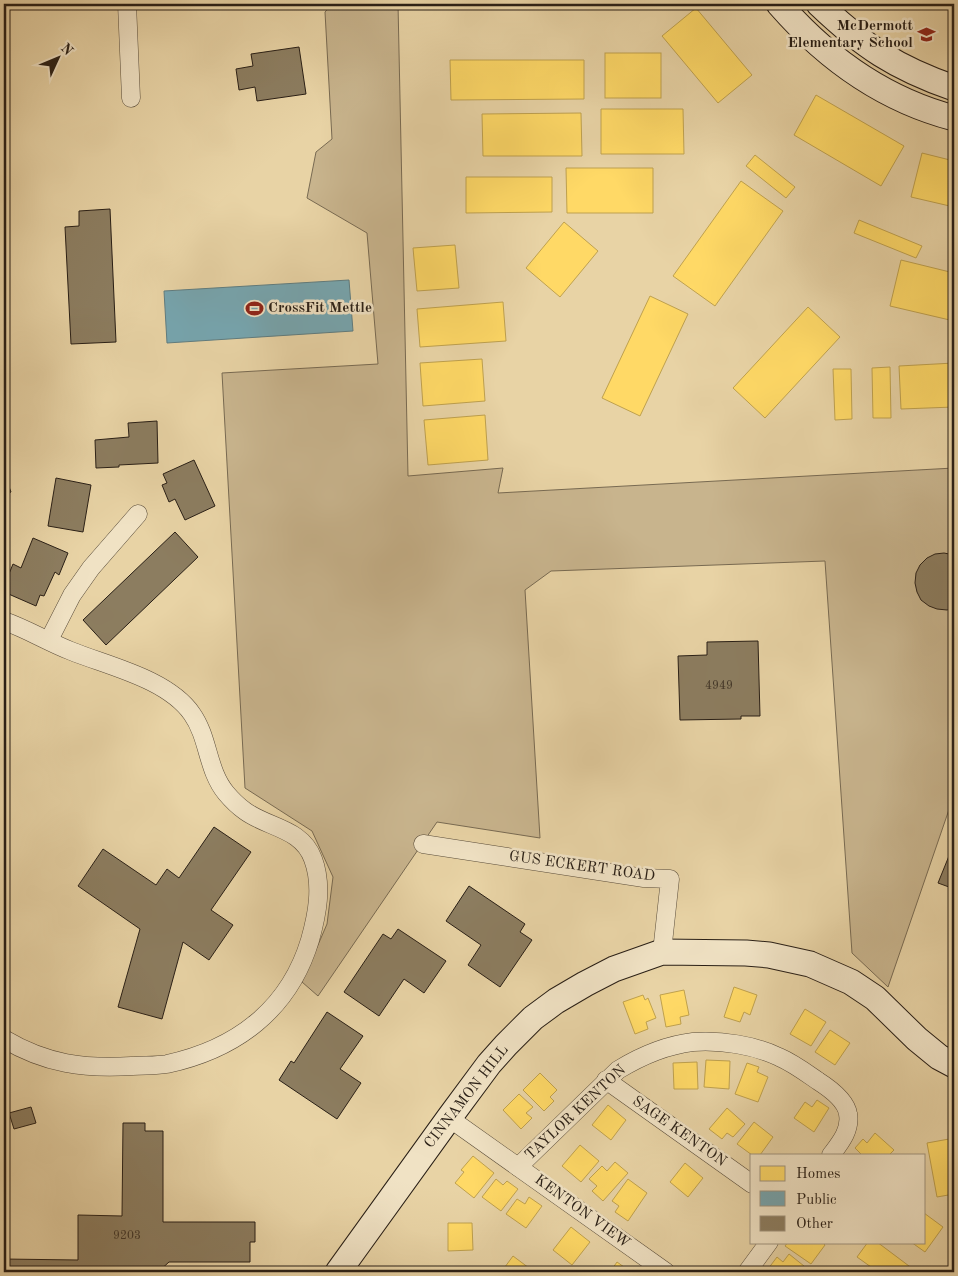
<svg xmlns="http://www.w3.org/2000/svg" width="958" height="1276" font-family="'Old Standard TT',serif">
	<style>
		.green { fill: #c8b48d; stroke: #786a52 }
		.homes { fill: #ffd966; stroke: #bfa14e }
		.public { fill: #76a5af; stroke: #5f7d81 }
		.building { fill: #8c7d60; stroke: #291f16 }
		.lines { fill: none; stroke-linecap: round; stroke-linejoin: round }
		.street-casing { stroke: #594c3a; stroke-width: 19 }
		.secondary-casing { stroke: #291f16; stroke-width: 27 }
		.street { stroke: #f0e2c4; stroke-width: 18 }
		.secondary { stroke: #f0e2c4; stroke-width: 25 }
		.labels { text-anchor: middle; dominant-baseline: central; stroke-width: 5; stroke-linejoin: round; paint-order: stroke }
		.number-label { font-size: 12px; fill: #423628 }
		.poi-label { font-size: 15px; font-weight: bold; fill: #291f16; stroke: #f0e2c4; text-anchor: end }
		.street-label { font-size: 15px; fill: #291f16; stroke: #f0e2c4 }
	</style>
	<rect width="100%" height="100%" fill="#e8d3a5"/>
	<filter id="stains"><feTurbulence type="fractalNoise" baseFrequency=".004" numOctaves="4"/><feColorMatrix values="0 0 0 0 .2 0 0 0 0 .09 0 0 0 0 .02 0 0 0 .5 -.17"/></filter>
	<radialGradient id="worn" r=".72"><stop offset=".6" stop-color="#630" stop-opacity="0"/><stop offset="1" stop-color="#630" stop-opacity=".3"/></radialGradient>
	<polygon class="green" points="332,4 398,4 408,476 503,468 498,493 954,468 954,795 888,987 852,953 825,561 551,571 525,590 540,838 437,822 318,996 302,982 327,924 333,877 312,831 245,788 222,373 378,364 367,233 307,198 316,152 332,139 325,12"/>
	<g class="homes">
		<polygon points="696,8 752,75 718,103 662,36"/>
		<rect x="605" y="53" width="56" height="45"/>
		<polygon points="450,60 584,60 584,99 451,100"/>
		<polygon points="816,95 904,146 881,186 794,135"/>
		<polygon points="601,109 683,109 684,154 601,154"/>
		<polygon points="581,113 582,156 483,156 482,114"/>
		<polygon points="922,153 954,161 954,207 911,197"/>
		<polygon points="755,155 795,187 786,198 746,166"/>
		<polygon points="566,168 653,168 653,213 567,213"/>
		<polygon points="466,177 552,177 552,212 466,213"/>
		<polygon points="741,181 783,211 715,306 673,276"/>
		<polygon points="859,220 922,246 916,258 854,233"/>
		<polygon points="564,222 598,251 560,297 526,268"/>
		<polygon points="455,245 459,288 417,291 413,248"/>
		<polygon points="901,260 954,273 954,321 890,306"/>
		<polygon points="650,296 688,314 640,416 602,398"/>
		<polygon points="503,302 506,341 420,347 417,309"/>
		<polygon points="808,307 840,337 765,418 733,388"/>
		<polygon points="482,359 485,401 423,406 420,363"/>
		<polygon points="954,363 954,407 901,409 899,366"/>
		<polygon points="890,367 891,418 873,418 872,368"/>
		<polygon points="833,369 851,369 852,419 835,420"/>
		<polygon points="485,415 488,460 428,465 424,420"/>
		<polygon points="734,987 757,995 750,1015 744,1012 740,1022 724,1017"/>
		<polygon points="684,990 689,1015 680,1017 681,1024 666,1027 660,995"/>
		<polygon points="643,995 645,1000 648,998 656,1018 646,1022 648,1029 635,1034 623,1002"/>
		<polygon points="805,1009 826,1022 811,1046 790,1034"/>
		<polygon points="830,1030 850,1043 835,1065 815,1052"/>
		<polygon points="706,1060 730,1061 729,1089 704,1087"/>
		<polygon points="697,1062 698,1089 674,1089 673,1063"/>
		<polygon points="747,1063 759,1067 757,1072 768,1077 758,1102 735,1094"/>
		<polygon points="540,1073 557,1090 550,1097 554,1101 544,1111 523,1090"/>
		<polygon points="519,1094 533,1107 526,1113 532,1118 521,1129 503,1110"/>
		<polygon points="817,1100 829,1108 814,1132 794,1118 805,1102 812,1107"/>
		<polygon points="608,1105 626,1120 611,1140 592,1125"/>
		<polygon points="727,1108 745,1124 733,1137 727,1133 722,1139 709,1129"/>
		<polygon points="754,1122 773,1137 760,1155 752,1155 737,1144"/>
		<polygon points="875,1133 894,1150 889,1155 862,1155 855,1148 863,1139 867,1143"/>
		<polygon points="949,1139 954,1166 954,1194 937,1197 927,1143"/>
		<polygon points="580,1145 599,1161 581,1182 562,1166"/>
		<polygon points="473,1156 494,1173 474,1198 455,1183 464,1172 461,1170"/>
		<polygon points="615,1162 628,1173 603,1201 592,1191 597,1186 589,1179 602,1166 607,1171"/>
		<polygon points="685,1163 703,1178 688,1197 670,1182"/>
		<polygon points="496,1179 503,1185 507,1181 518,1189 501,1211 482,1197"/>
		<polygon points="628,1179 647,1193 628,1221 615,1212 619,1206 612,1201"/>
		<polygon points="529,1197 542,1206 526,1228 506,1214 517,1199 525,1204"/>
		<polygon points="924,1213 943,1227 925,1252 911,1242 924,1242"/>
		<polygon points="448,1223 472,1223 473,1250 448,1251"/>
		<polygon points="571,1227 590,1242 572,1265 553,1250"/>
		<polygon points="788,1242 822,1242 825,1245 811,1264 785,1246"/>
		<polygon points="868,1242 877,1242 917,1272 878,1272 857,1257"/>
		<polygon points="789,1254 804,1266 799,1272 772,1272 768,1269 777,1257 783,1262"/>
		<polygon points="513,1256 533,1271 531,1272 504,1272 502,1271"/>
		<polygon points="617,1262 631,1272 610,1272"/>
	</g>
	<polygon class="public" points="349,280 353,331 167,343 164,291"/>
	<g class="building">
		<polygon points="299,47 306,94 257,101 255,87 239,90 236,69 253,66 251,54"/>
		<polygon points="110,209 116,342 71,344 65,227 79,226 79,211"/>
		<polygon points="157,421 158,463 119,465 119,467 96,468 95,440 129,437 128,423"/>
		<polygon points="194,460 215,506 185,520 175,499 169,502 162,485 167,483 163,474"/>
		<polygon points="4,474 11,492 5,495 7,500 4,502"/>
		<polygon points="56,478 91,485 83,532 48,526"/>
		<polygon points="175,532 198,557 106,645 83,620"/>
		<polygon points="33,538 68,553 59,575 55,572 44,596 40,595 36,606 4,592 4,586 13,564 21,568"/>
		<polygon points="944,553 954,555 954,608 947,610 937,609 929,606 921,600 917,592 915,583 916,573 920,565 927,558 935,554"/>
		<polygon points="758,641 760,716 741,716 741,719 680,720 678,656 707,655 707,642"/>
		<polygon points="214,827 251,852 211,910 233,925 209,960 183,942 162,1019 118,1007 140,929 78,886 103,849 156,885 167,869 179,878"/>
		<polygon points="953,846 954,847 954,875 949,887 938,883"/>
		<polygon points="469,886 525,924 520,932 532,940 500,987 468,965 481,945 446,921"/>
		<polygon points="398,929 446,961 424,993 404,979 379,1016 344,992 383,934 391,939"/>
		<polygon points="327,1012 363,1036 340,1069 361,1083 337,1119 279,1080 291,1061 294,1063"/>
		<polygon points="31,1107 36,1123 14,1129 9,1113"/>
		<polygon points="123,1123 145,1123 145,1131 163,1131 163,1222 255,1222 255,1242 250,1242 250,1262 169,1262 158,1272 4,1272 4,1259 78,1260 78,1215 122,1216"/>
	</g>
	<g class="lines">
		<defs>
			<g id="street">
				<polyline points="127,4 131,98"/>
				<path d="M4,621C27,629 48,642 71,651C108,666 168,679 192,714C209,738 207,770 226,793C231,799 238,806 245,811C268,828 302,828 313,859C323,886 317,915 310,940C289,1010 236,1049 167,1064C156,1066 144,1065 132,1066C84,1069 46,1064 4,1039"/>
				<polyline points="49,640 72,595 91,568 138,514"/>
				<polyline points="423,844 644,878 670,879 662,952"/>
				<polyline points="606,1080 752,1184"/>
				<polyline points="449,1118 666,1272"/>
				<path d="M518,1167L618,1070C641,1056 667,1045 693,1042C721,1040 754,1045 779,1057C793,1063 805,1072 818,1081C829,1088 846,1100 848,1114C851,1130 840,1143 831,1155"/>
				<polyline points="747,1272 769,1242"/>
			</g>
			<g id="secondary">
				<path d="M779,4C826,58 885,100 954,118"/>
				<path d="M819,4C863,46 896,68 954,88"/>
				<polyline points="338,1272 449,1118 489,1064 506,1045 533,1018 556,1001 585,984 614,969 662,952 746,953 769,955 810,964 851,982 875,998 917,1039 939,1057 954,1065"/>
			</g>
		</defs>
		<use href="#street" class="street-casing"/>
		<use href="#secondary" class="secondary-casing"/>
		<use href="#street" class="street"/>
		<use href="#secondary" class="secondary"/>
	</g>
	<defs>
		<symbol id="school-bare" viewBox="-9 -9 18 18"><path d="M0-5L7-2L0 1L-7-2ZM-4 1L0 2.5L4 1V4Q0 6-4 4Z" fill="#8f2418" stroke="#f0e2c4" stroke-width="2.5" paint-order="stroke"/></symbol>
		<symbol id="stadium-bare" viewBox="-9 -9 18 18"><path d="M0-5a6.5 5 0 1 0 0 10a6.5 5 0 1 0 0-10ZM-3.5-1.8h7v3.6h-7Z" fill="#8f2418" stroke="#f0e2c4" stroke-width="2.5" paint-order="stroke"/></symbol>
	</defs>
	<g fill-rule="evenodd">
		<use href="#school-bare" x="914" y="22" width="25" height="25"/>
		<use href="#stadium-bare" x="242" y="296" width="25" height="25"/>
	</g>
	<g class="labels">
		<g class="number-label">
			<text x="719" y="686">4949</text>
			<text x="127" y="1236">9203</text>
		</g>
		<g class="poi-label">
			<text x="913" y="26">McDermott<tspan x="913" dy="17">Elementary School</tspan></text>
			<text x="268" y="308" text-anchor="start">CrossFit Mettle</text>
		</g>
		<g class="street-label">
			<text transform="translate(582 867) rotate(8)">GUS ECKERT ROAD</text>
			<text transform="translate(467 1097) rotate(-52)">CINNAMON HILL</text>
			<text transform="translate(576 1113) rotate(-43)">TAYLOR KENTON</text>
			<text transform="translate(679 1132) rotate(35)">SAGE KENTON</text>
			<text transform="translate(582 1212) rotate(36)">KENTON VIEW</text>
		</g>
	</g>
	<rect width="958" height="1276" fill="none" stroke="#e8d3a5" stroke-width="20"/>
	<rect x="5" y="5" width="948" height="1266" fill="none" stroke="#291f16" stroke-width="2.5"/>
	<rect x="10" y="10" width="938" height="1256" fill="none" stroke="#291f16"/>
	<rect x="750" y="1154" width="175" height="90" fill="#f0e2c4" stroke="#a0947e"/>
	<rect x="760" y="1166" width="25" height="15" fill="#ffd966" stroke="#a0947e"/>
	<text x="796" y="1178" font-size="15" fill="#291f16">Homes</text>
	<rect x="760" y="1191" width="25" height="15" fill="#76a5af" stroke="#a0947e"/>
	<text x="796" y="1204" font-size="15" fill="#291f16">Public</text>
	<rect x="760" y="1216" width="25" height="15" fill="#8c7d60" stroke="#a0947e"/>
	<text x="796" y="1228" font-size="15" fill="#291f16">Other</text>
	<g transform="translate(58 58) rotate(46)" stroke="#f0e2c4" stroke-width="4" paint-order="stroke">
	<path d="M0-4L9 19L0 12L-9 19Z" fill="#291f16"/>
	<text y="-8" font-size="14" font-weight="bold" text-anchor="middle" fill="#291f16">N</text>
	</g>
	<rect width="100%" height="100%" filter="url(#stains)"/>
	<rect width="100%" height="100%" fill="url(#worn)"/>
</svg>
